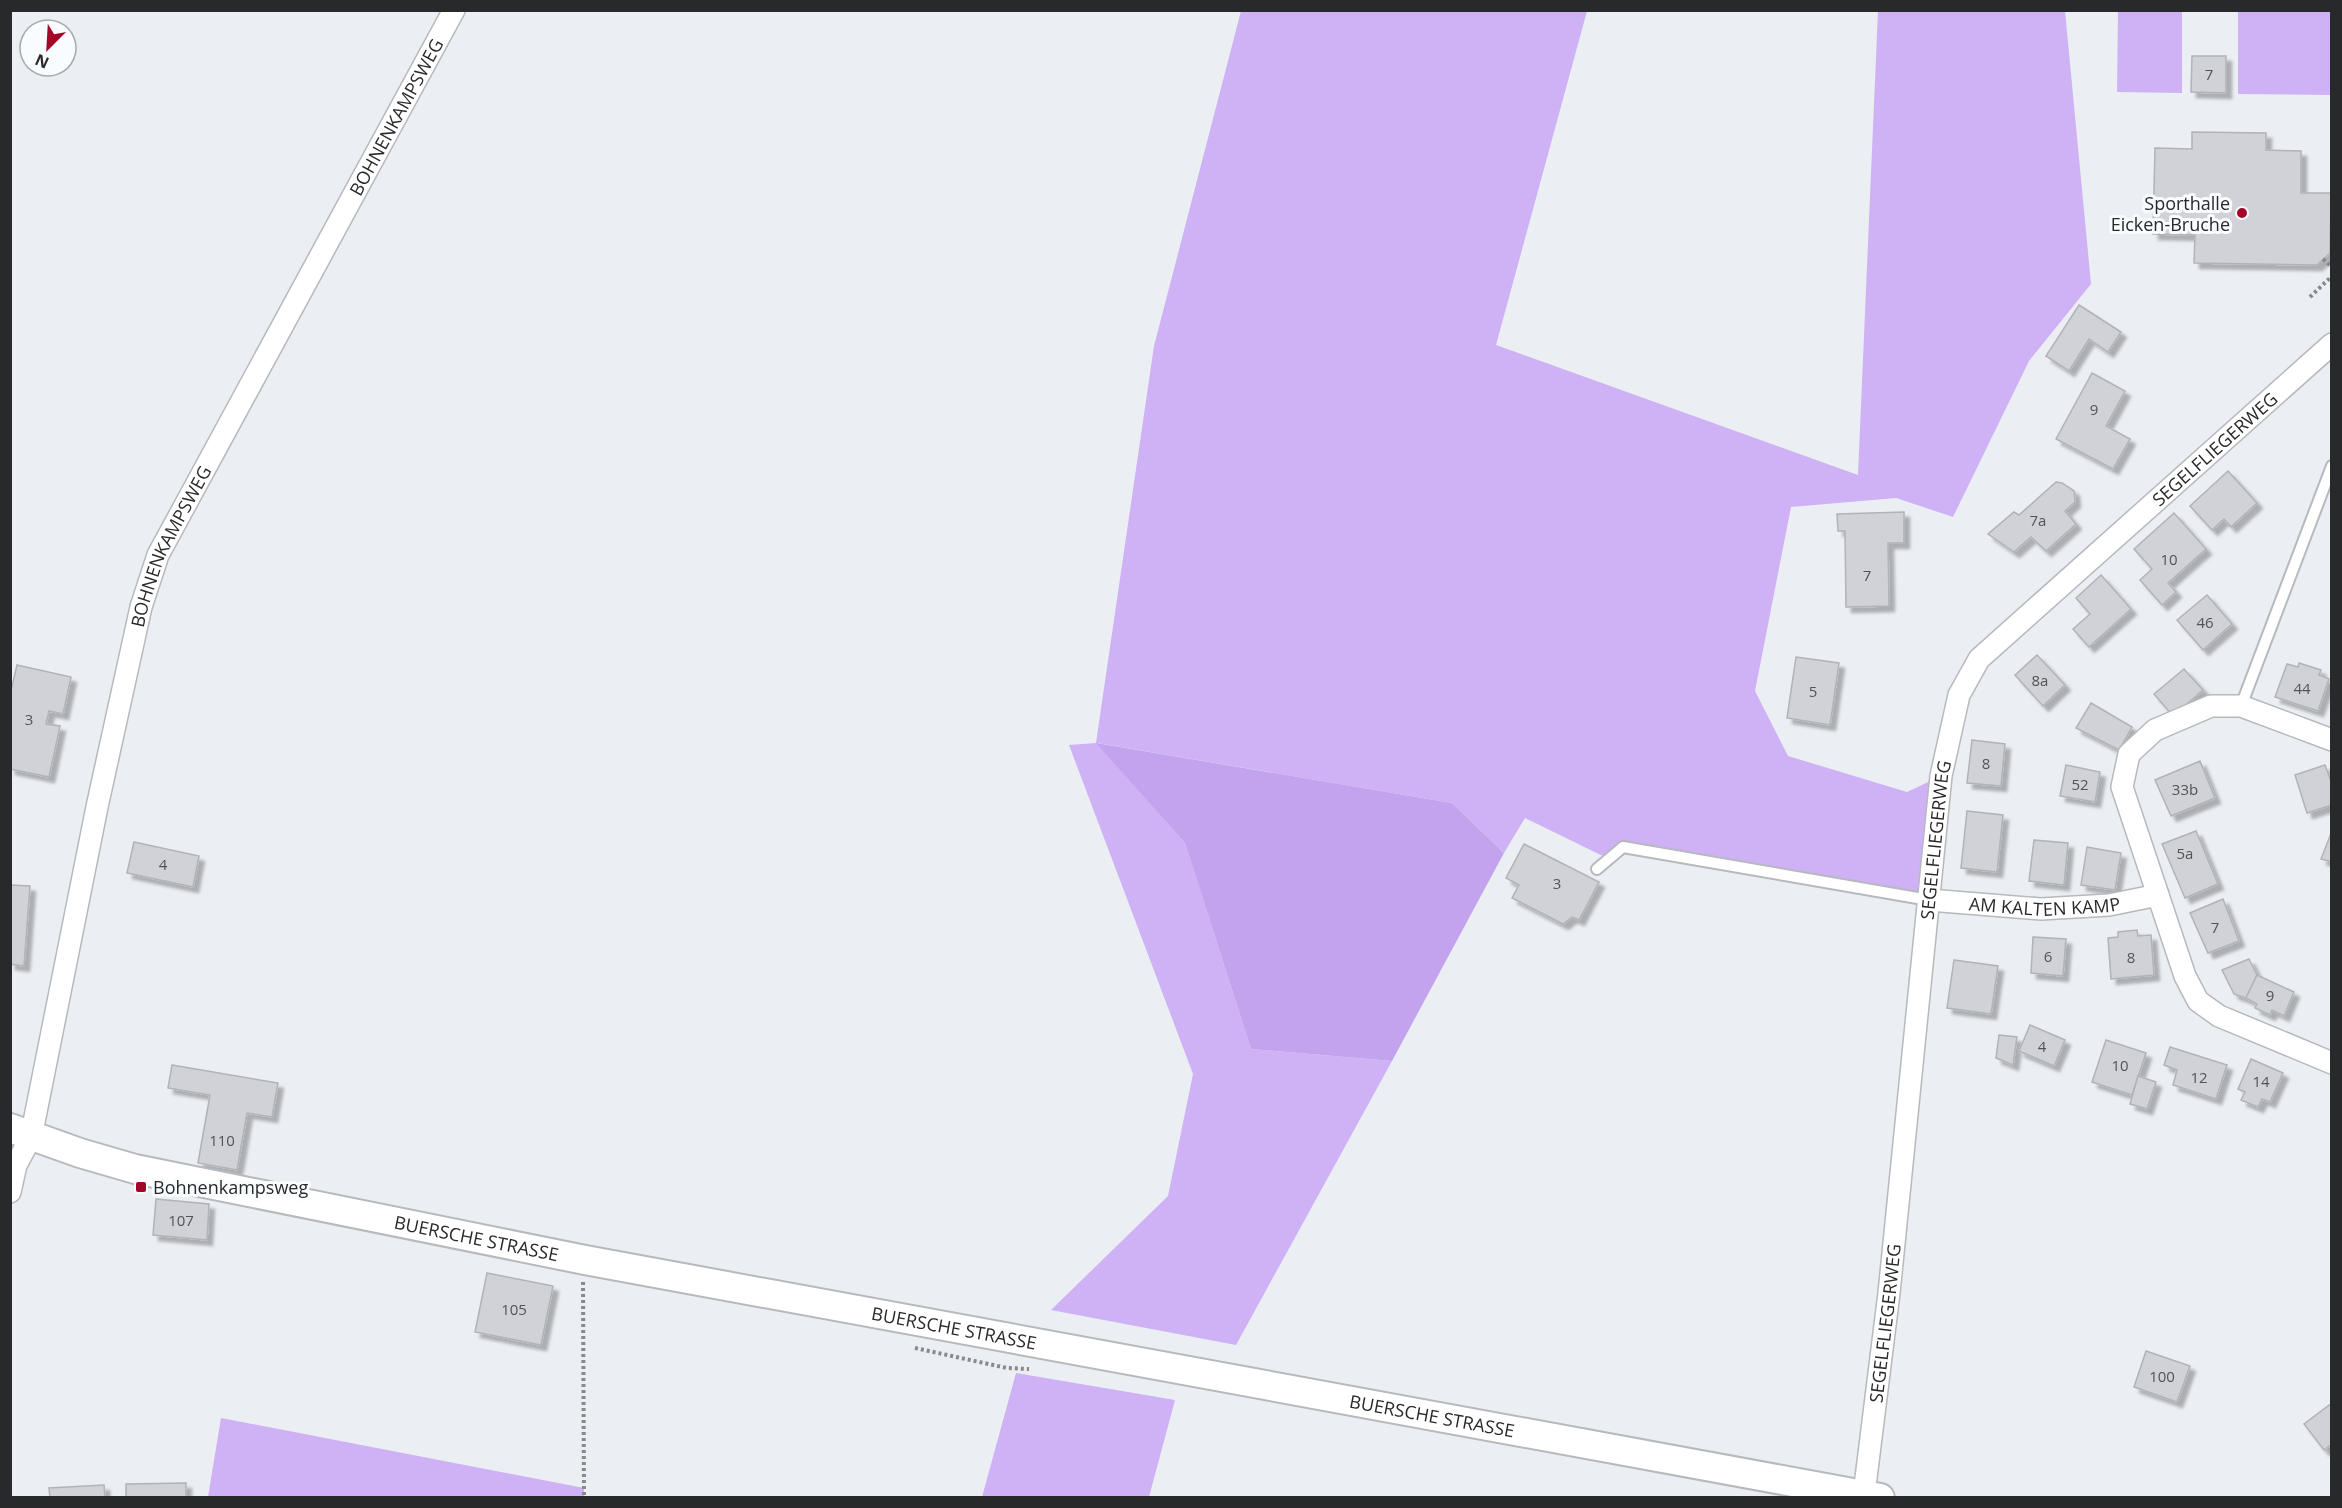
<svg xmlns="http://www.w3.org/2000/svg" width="2342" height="1508" font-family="'Open Sans',sans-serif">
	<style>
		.green { fill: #ceb2f5 }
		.forest { fill: #c3a3ee }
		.building { fill: #d1d2d7; stroke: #b2b2b7; stroke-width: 1.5; filter: url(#shadow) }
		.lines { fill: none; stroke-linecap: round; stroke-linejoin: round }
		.service-casing { stroke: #b6b9bd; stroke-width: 14 }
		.minor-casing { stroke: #b6b9bd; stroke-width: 24 }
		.secondary-casing { stroke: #b6b9bd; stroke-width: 32 }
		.path { stroke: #87898b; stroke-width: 4; stroke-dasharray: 3 3; stroke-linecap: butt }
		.service { stroke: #fff; stroke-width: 10 }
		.minor { stroke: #fff; stroke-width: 21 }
		.secondary { stroke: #fff; stroke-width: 28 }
		.poi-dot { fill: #a30627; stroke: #f9fcff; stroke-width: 2 }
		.labels { text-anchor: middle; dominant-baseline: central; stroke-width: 6; stroke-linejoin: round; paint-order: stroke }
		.number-label { font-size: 15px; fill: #525355 }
		.street-label { font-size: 18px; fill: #28292a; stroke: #f9fcff }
		.poi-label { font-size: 18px; fill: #28292a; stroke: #f9fcff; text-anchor: end }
	</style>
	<defs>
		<filter id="shadow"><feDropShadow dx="5.5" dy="5.5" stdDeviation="1.5" flood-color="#0004"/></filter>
	</defs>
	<rect width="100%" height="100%" fill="#ebeef2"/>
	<g class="green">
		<polygon points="1241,11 1587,11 1496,345 1858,475 1878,11 2065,11 2091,284 2029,361 1953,517 1896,498 1791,507 1755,691 1788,756 1907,792 1941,776 1929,900 1623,847 1609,859 1525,818 1504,853 1452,803 1097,743 1185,843 1251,1049 1392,1061 1236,1345 1051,1310 1168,1196 1193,1074 1069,745 1096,743 1154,346"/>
		<polygon points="2118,11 2182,11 2182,93 2117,92"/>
		<polygon points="2238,11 2331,11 2331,95 2238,94"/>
		<polygon points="1016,1373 1175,1400 1149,1497 982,1497"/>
		<polygon points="221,1418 584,1488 584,1497 208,1497"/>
	</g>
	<polygon class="forest" points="1096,743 1452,803 1504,853 1392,1061 1251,1049 1185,843"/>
	<g class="building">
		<polygon points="2192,56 2226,56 2226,93 2191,92"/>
		<polygon points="2192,132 2266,133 2266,150 2301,151 2301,193 2331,193 2330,253 2317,265 2194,263 2195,235 2153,234 2155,148 2192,149"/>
		<polygon points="2079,305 2121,332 2108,352 2089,339 2069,371 2046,356"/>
		<polygon points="2092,373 2125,391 2106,426 2130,439 2113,469 2056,439"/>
		<polygon points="2228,471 2257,503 2231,527 2224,519 2212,530 2190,506"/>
		<polygon points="2056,482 2062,483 2074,491 2075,502 2065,511 2076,524 2046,551 2031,537 2014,552 1988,534 2014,512 2019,515"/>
		<polygon points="1904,512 1904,543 1888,543 1889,606 1846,607 1845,531 1838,531 1837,514"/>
		<polygon points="2174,513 2206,549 2168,583 2176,592 2162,605 2140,580 2152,569 2134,549"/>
		<polygon points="2101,575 2131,609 2089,647 2073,629 2090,614 2076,598"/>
		<polygon points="2207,595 2232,624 2203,650 2177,620"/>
		<polygon points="2037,655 2065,685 2043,706 2015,675"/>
		<polygon points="1796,657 1839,663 1830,725 1787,718"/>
		<polygon points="2299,663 2321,670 2319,675 2329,679 2318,711 2275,697 2287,664 2298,667"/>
		<polygon points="17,665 71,677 63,714 49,711 46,724 60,726 49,777 10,769 10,695"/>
		<polygon points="2184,669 2203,690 2173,716 2154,694"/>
		<polygon points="2091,703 2132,727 2119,750 2076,728"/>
		<polygon points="1972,740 2005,744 2001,786 1967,783"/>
		<polygon points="2200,761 2215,798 2171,816 2155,780"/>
		<polygon points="2066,765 2100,772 2095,802 2060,796"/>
		<polygon points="2325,765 2332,784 2332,805 2307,813 2295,775"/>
		<polygon points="1967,811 2003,815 1997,872 1961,868"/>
		<polygon points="2196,831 2218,884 2185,898 2162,844"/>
		<polygon points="2332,831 2332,862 2321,859"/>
		<polygon points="2034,840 2068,843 2064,885 2029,881"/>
		<polygon points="134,842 199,856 193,887 127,873"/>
		<polygon points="1524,844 1599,882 1579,920 1572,917 1563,924 1512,898 1519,885 1506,878"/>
		<polygon points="2087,847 2121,853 2115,890 2081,885"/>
		<polygon points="10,885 30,886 24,966 10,964"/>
		<polygon points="2223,899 2239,941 2208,953 2190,913"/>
		<polygon points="2137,930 2138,936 2151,935 2154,975 2111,979 2108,938 2118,937 2118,932"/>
		<polygon points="2033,937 2066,939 2063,976 2031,973"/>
		<polygon points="2249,959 2257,975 2246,998 2234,994 2222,970"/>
		<polygon points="1954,960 1998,966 1991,1014 1947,1008"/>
		<polygon points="2257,975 2294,992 2284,1016 2272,1010 2270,1015 2255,1008 2257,1004 2246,998"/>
		<polygon points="2030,1025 2065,1040 2054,1066 2019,1051"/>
		<polygon points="1999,1035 2017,1037 2013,1065 1996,1058"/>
		<polygon points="2106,1040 2146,1053 2132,1095 2092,1082"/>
		<polygon points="2170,1047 2227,1065 2216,1099 2173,1085 2177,1070 2164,1065"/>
		<polygon points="2251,1059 2283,1073 2270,1102 2262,1099 2258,1107 2241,1100 2245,1092 2238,1089"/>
		<polygon points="172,1065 278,1083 272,1117 247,1113 237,1170 198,1163 210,1095 168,1088"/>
		<polygon points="2138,1076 2156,1082 2147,1109 2130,1104"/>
		<polygon points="156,1199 209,1204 207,1240 153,1235"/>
		<polygon points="487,1273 553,1286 541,1345 475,1332"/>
		<polygon points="2146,1351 2190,1366 2177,1402 2134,1387"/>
		<polygon points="2332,1403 2332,1444 2324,1450 2304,1424"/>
		<polygon points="186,1483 186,1498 126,1498 126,1484"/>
		<polygon points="104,1485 105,1498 50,1498 49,1488"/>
	</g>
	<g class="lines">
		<defs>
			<g id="service">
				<polyline points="2241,706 2332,466"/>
				<polyline points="1597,869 1623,847 1929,900"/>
			</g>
			<g id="minor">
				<polyline points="2332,740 2241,706 2211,706 2155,730 2129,754 2122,787 2185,976 2198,1001 2219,1016 2332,1063"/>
				<path id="s1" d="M1929,900L2041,909L2109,905L2158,895"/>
				<path id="s2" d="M10,1192L16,1165L31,1137L97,807L141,607L158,555L454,10"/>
				<path id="s3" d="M1864,1494L1889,1293L1941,776L1959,695L1979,659L2332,344"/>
			</g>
			<g id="secondary">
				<path id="s4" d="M10,1128L80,1153L135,1169L585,1260L1880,1498"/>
			</g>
		</defs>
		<use href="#service" class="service-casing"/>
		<use href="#minor" class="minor-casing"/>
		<use href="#secondary" class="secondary-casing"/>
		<g class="path">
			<polyline points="2323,259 2332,267"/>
			<polyline points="2310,297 2332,276"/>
			<polyline points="583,1282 584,1498"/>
			<polyline points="915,1348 1007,1368 1029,1369"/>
		</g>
		<use href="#service" class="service"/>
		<use href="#minor" class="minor"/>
		<use href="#secondary" class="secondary"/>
	</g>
	<g class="poi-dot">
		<circle cx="2242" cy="213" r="6"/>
		<rect x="135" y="1181" width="12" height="12" rx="3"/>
	</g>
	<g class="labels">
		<g class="number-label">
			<text x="2209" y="74">7</text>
			<text x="2094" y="409">9</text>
			<text x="2038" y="520">7a</text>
			<text x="2169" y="559">10</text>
			<text x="1867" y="575">7</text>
			<text x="2205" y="622">46</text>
			<text x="2040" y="680">8a</text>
			<text x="2302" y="688">44</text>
			<text x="1813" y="691">5</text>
			<text x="29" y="719">3</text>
			<text x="1986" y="763">8</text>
			<text x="2080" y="784">52</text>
			<text x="2185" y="789">33b</text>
			<text x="2185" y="853">5a</text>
			<text x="163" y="864">4</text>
			<text x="1557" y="883">3</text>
			<text x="2215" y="927">7</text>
			<text x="2048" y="956">6</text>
			<text x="2131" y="957">8</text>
			<text x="2270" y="995">9</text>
			<text x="2042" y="1046">4</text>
			<text x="2120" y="1065">10</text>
			<text x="2199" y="1077">12</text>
			<text x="2261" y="1081">14</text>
			<text x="222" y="1140">110</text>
			<text x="181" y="1220">107</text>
			<text x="514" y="1309">105</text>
			<text x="2162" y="1376">100</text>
		</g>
		<g class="street-label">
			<text stroke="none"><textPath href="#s2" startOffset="1154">BOHNENKAMPSWEG</textPath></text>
			<text stroke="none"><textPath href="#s3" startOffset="1162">SEGELFLIEGERWEG</textPath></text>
			<text stroke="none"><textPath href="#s2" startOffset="668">BOHNENKAMPSWEG</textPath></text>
			<text stroke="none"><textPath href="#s3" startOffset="658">SEGELFLIEGERWEG</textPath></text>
			<text stroke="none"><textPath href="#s1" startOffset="116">AM KALTEN KAMP</textPath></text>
			<text stroke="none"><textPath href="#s4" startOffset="480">BUERSCHE STRASSE</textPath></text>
			<text stroke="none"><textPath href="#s3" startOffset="172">SEGELFLIEGERWEG</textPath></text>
			<text stroke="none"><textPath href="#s4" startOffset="966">BUERSCHE STRASSE</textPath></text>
			<text stroke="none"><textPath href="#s4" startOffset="1452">BUERSCHE STRASSE</textPath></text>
		</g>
		<g class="poi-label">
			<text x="2230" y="203">Sporthalle<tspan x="2230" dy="21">Eicken-Bruche</tspan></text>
			<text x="153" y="1187" text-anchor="start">Bohnenkampsweg</text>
		</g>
	</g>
	<rect width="2342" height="1508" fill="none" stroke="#28292a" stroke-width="24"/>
	<g transform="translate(48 48) rotate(204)"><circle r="28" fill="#f9fcff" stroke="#a5a8aa" stroke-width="1.5"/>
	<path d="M0-4.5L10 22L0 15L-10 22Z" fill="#a30627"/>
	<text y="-9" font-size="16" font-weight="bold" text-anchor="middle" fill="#28292a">N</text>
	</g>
</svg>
